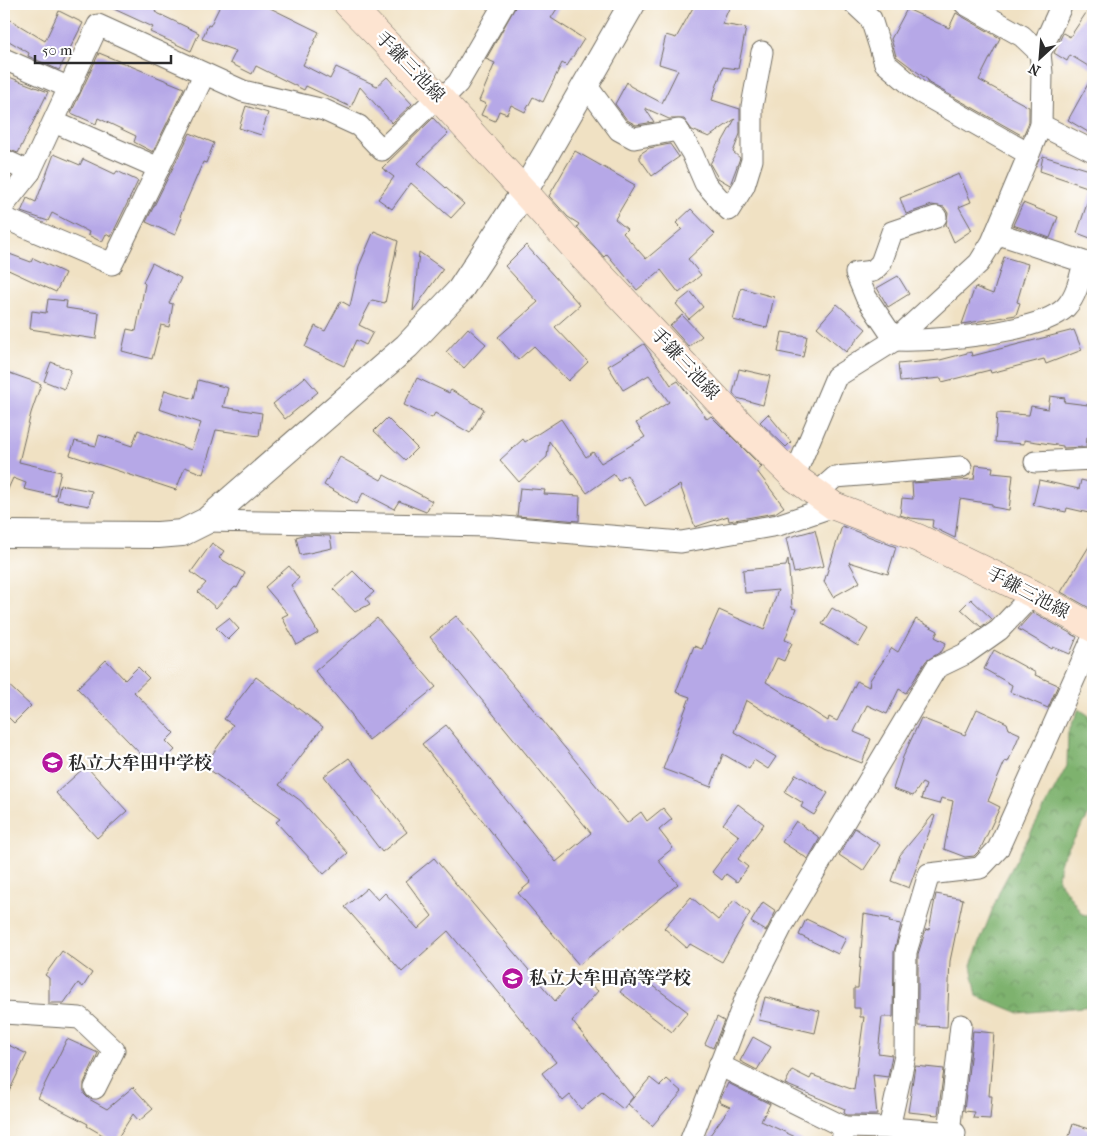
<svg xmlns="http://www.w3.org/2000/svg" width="1097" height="1146" font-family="'IM FELL French Canon','Noto Serif JP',serif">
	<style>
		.forest { fill: url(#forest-crowns); stroke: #546e4c }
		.building { fill: #b6a8e7 }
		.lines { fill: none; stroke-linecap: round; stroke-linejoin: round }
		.minor-casing { stroke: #706b60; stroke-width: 23 }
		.tertiary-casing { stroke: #706b60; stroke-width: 28 }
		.secondary-casing { stroke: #706b60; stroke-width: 29 }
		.minor { stroke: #fff; stroke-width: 21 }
		.tertiary { stroke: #fff; stroke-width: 26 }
		.secondary { stroke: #fde4d1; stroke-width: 28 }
		.labels { text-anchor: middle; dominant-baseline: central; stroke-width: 4.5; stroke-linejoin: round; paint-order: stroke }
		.street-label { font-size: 18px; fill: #2b2b2b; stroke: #fff }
		.poi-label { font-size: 18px; font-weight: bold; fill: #2b2b2b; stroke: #fff; text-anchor: start }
	</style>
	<defs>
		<pattern id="forest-crowns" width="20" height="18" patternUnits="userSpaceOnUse" patternTransform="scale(1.25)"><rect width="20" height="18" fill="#7eb26e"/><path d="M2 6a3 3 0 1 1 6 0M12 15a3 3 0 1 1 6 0" fill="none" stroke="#67915b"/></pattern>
	</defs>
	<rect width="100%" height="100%" fill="#fff"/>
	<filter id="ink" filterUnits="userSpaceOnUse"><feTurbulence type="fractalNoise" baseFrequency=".02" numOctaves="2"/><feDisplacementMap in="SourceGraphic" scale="10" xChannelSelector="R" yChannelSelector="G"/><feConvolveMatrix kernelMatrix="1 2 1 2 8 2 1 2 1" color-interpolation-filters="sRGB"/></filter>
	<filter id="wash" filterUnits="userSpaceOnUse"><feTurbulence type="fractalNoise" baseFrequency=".0096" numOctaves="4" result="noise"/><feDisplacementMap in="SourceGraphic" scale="20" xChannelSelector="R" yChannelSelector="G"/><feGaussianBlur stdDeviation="1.12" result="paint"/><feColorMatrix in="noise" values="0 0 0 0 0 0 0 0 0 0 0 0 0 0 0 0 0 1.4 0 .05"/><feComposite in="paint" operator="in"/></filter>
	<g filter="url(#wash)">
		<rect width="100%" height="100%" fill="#f0e1c3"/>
		<polygon class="forest" points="1079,709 1088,715 1093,808 1060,862 1058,879 1082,914 1093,917 1093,1006 1019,1013 977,996 971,965 1000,890 1067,766 1068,732"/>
		<g id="blocks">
			<g class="building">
				<polygon points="103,4 159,4 155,12 199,33 191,51 150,32 153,27"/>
				<polygon points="221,4 262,4 319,32 303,65 330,79 336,67 377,86 387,77 412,104 392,123 360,87 351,107 306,86 304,90 256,66 252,74 230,63 236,51 202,39 208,25 210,26"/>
				<polygon points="517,4 560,4 551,18 584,39 567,66 562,63 543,102 533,97 525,112 511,105 507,114 499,111 495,121 481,115 486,104 479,101 495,63 486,59"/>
				<polygon points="695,4 731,4 722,24 746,28 738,69 723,67 712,100 740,109 740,134 733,152 740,158 730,185 718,178 710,164 735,119 709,137 692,130 684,119 669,119 645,108 654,122 636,125 627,120 615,104 627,82 630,86 662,103 678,70 659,64 666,35 676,38"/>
				<polygon points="1092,4 1093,4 1093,69 1070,55 1067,61 1054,53 1063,33 1070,37"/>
				<polygon points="907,9 949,28 956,13 1000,38 979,80 1029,107 1029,122 1023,136 927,82 928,80 896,56 891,39"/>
				<polygon points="59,11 83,23 59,70 28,56 29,53 4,38 4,16 45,41"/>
				<polygon points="99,53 184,88 153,152 134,142 136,136 98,118 96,124 71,113"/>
				<polygon points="4,75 48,92 18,153 4,148"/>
				<polygon points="1093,75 1093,135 1068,120"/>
				<polygon points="246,106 268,113 261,135 239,128"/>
				<polygon points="433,118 448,134 418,163 464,204 451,218 411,183 392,209 378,199 394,177 382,168"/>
				<polygon points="190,133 214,143 206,163 203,162 180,216 182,218 175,235 146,222"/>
				<polygon points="670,144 679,157 652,176 640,159 640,154 649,148"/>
				<polygon points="575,151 635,185 615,219 627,229 623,233 646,259 682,229 676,223 691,209 715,234 688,259 701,275 679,293 661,270 637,290 607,254 604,257 577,227 579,224 568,217 549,196"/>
				<polygon points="54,154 80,165 83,159 115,174 117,171 138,181 111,237 106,234 102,242 88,235 89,232 52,213 48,221 21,212 27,198 36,202"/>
				<polygon points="1043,156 1093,171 1093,189 1040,171"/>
				<polygon points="959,174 971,202 959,207 972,230 954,242 946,224 948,213 944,207 932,205 906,214 900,198"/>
				<polygon points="1091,192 1093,192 1093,239 1077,233"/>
				<polygon points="1023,203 1058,217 1050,238 1013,225"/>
				<polygon points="374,231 398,241 385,303 372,300 359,325 373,332 366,345 356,340 344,366 305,347 315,326 325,331 341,301 350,306 359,266"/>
				<polygon points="526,245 580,305 555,327 588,362 568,381 534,346 518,360 498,337 538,302 505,266"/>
				<polygon points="4,252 31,262 33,258 65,273 56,292 4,268"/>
				<polygon points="419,252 443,269 413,311"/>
				<polygon points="1004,257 1028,264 1017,302 1020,303 1016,315 962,324 975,287 993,294"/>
				<polygon points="152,263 181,278 169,303 173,304 169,327 161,325 152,359 122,351 127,329 136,331 145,284 143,282"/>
				<polygon points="898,276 909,294 888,307 877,288"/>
				<polygon points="741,288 774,297 767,328 733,320"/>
				<polygon points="691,292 703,307 689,319 676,304"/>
				<polygon points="48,299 67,301 66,308 99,313 96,339 30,329 32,311 46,313"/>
				<polygon points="837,304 866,329 846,352 817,327"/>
				<polygon points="682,315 702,336 689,347 670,326"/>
				<polygon points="468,328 486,344 464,368 446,352"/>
				<polygon points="1074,330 1082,350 1046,364 1044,359 991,373 990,370 942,382 941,378 900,382 898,364 940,360 971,352 972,356"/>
				<polygon points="782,332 807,336 803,357 778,352"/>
				<polygon points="644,344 671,385 678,381 707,419 711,416 762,467 757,471 784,507 775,513 729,521 728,516 695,527 680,485 645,506 627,475 618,481 614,474 587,493 549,441 547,457 519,482 500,460 523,439 525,442 561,419 586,457 593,452 601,463 645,437 636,423 669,402 649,375 623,390 608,366"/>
				<polygon points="51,362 71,370 64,389 44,381"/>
				<polygon points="739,369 770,376 763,405 737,398 733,393"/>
				<polygon points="4,371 41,384 31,413 19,462 61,472 55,496 24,489 26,483 13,478 4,498"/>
				<polygon points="305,377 318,392 285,419 273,404"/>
				<polygon points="417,378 449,393 451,390 484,409 470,433 435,413 432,418 404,405"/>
				<polygon points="198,380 228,388 223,407 262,413 259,436 216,430 203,474 185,467 176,490 70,455 75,441 96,446 99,435 132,446 138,430 191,450 201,423 159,409 165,390 194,399"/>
				<polygon points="1050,396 1065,398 1064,402 1088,405 1090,410 1093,411 1093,438 1087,437 1086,447 1063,448 1063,446 1024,440 1024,444 995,442 997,413 1029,415 1031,406 1048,409"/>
				<polygon points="768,414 791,442 786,447 760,422"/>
				<polygon points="387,418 417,448 405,460 374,431"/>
				<polygon points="340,457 381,480 384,475 432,501 426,512 399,501 394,509 363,493 357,504 324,485"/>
				<polygon points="976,465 993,467 992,473 1013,475 1009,510 992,507 992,504 960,499 955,538 932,527 933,520 910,518 900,515 902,498 913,499 912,483 974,479"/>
				<polygon points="1039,480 1079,489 1081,480 1093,483 1093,514 1067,508 1066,512 1033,505"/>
				<polygon points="60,485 92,491 89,506 57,500"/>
				<polygon points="520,488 545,490 544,494 580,496 579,521 517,516"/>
				<polygon points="842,526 896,547 888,574 849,562 860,582 833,597 824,582"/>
				<polygon points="815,530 824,566 794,573 786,538"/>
				<polygon points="303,535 330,536 332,548 300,555 296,537"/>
				<polygon points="1093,540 1093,610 1061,592"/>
				<polygon points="212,543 224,551 219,558 245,573 237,588 235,587 216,608 198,592 206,583 191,572"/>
				<polygon points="788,559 792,608 796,609 785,640 792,643 784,661 777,658 766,682 828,721 829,717 837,721 857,681 869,687 870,680 892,648 898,652 916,619 938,631 935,637 946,643 942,651 926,661 906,693 899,689 887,714 867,705 854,732 871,739 862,763 823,748 746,700 734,732 776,757 768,769 754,760 749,769 723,754 711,787 663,769 690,697 676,692 694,646 702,649 719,610 764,630 778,590 745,593 743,570 786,566"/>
				<polygon points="289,566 299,578 291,585 318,633 297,645 282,617 288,614 265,587"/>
				<polygon points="353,571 374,592 366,599 370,604 355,612 333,589"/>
				<polygon points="971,599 992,619 981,627 961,609"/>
				<polygon points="832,608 868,629 858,646 822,624"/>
				<polygon points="1033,612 1077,637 1070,654 1053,647 1052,649 1018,629"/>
				<polygon points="456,616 627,823 641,812 647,821 663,808 672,819 659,830 673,848 658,860 678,884 579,965 518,893 531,882 422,744 446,725 556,862 591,833 430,637"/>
				<polygon points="229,618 239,629 228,640 216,628"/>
				<polygon points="377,618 436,687 369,740 353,720 352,715 315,671"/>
				<polygon points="994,650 1036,673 1035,675 1058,685 1048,708 1010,692 1012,685 984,669"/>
				<polygon points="106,660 125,680 138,667 149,678 134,692 174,733 166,741 175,750 155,769 77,688"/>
				<polygon points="256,677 323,727 279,785 301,801 348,853 324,874 276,822 280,819 204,766 233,725 224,719"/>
				<polygon points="4,681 31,706 14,723 4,713"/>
				<polygon points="977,709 1007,723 1009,729 1020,734 1008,762 1005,761 988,801 1000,807 980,850 974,856 965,857 944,849 953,801 941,798 939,804 921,799 926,785 922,783 913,796 893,789 903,757 921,718 965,735"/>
				<polygon points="349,758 407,832 382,852 324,776"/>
				<polygon points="86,766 127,811 97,838 56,793"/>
				<polygon points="796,774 828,793 814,815 801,807 803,803 785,792"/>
				<polygon points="738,804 764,824 738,859 748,867 737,882 726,874 722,880 712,872 739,836 723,824"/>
				<polygon points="933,815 935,816 909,888 891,881 900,855"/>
				<polygon points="796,821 820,838 808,859 782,842"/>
				<polygon points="855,828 880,845 863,871 839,855"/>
				<polygon points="434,858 555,1001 578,974 598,991 572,1021 633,1097 623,1109 602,1092 581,1109 570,1095 563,1101 542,1073 556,1062 448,931 402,972 345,907 367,888 378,900 385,893 418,929 432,916 406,881"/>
				<polygon points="936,894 963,899 950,961 947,1027 918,1026 918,954 926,929 929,930"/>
				<polygon points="691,897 718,920 734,900 750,913 722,962 690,944 687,948 664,928"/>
				<polygon points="763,902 776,911 766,931 751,922"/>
				<polygon points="864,914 890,919 889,922 901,924 894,952 893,1017 882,1017 878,1053 892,1055 888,1077 873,1075 877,1115 847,1115 844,1113 845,1109 785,1084 792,1070 810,1079 812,1075 854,1090 864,1017 860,1017 860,1008 854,1008 854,988 858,988"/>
				<polygon points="806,919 846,938 838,954 799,935"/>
				<polygon points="62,951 92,973 83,987 78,983 64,1003 49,1003 49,978 45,975"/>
				<polygon points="635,972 688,1012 672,1032 620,992"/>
				<polygon points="765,997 820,1011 815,1033 759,1020"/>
				<polygon points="717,1017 724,1021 713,1048 705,1044"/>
				<polygon points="973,1031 994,1033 989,1096 992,1096 990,1119 973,1118 975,1112 964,1111"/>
				<polygon points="753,1037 771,1047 757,1070 740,1061"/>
				<polygon points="67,1039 98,1053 84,1083 84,1094 89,1099 107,1109 133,1087 153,1109 139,1121 133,1114 115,1142 87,1126 88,1124 38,1098"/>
				<polygon points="4,1043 27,1054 4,1102"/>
				<polygon points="915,1066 944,1069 938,1115 908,1112"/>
				<polygon points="650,1078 660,1086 667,1079 682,1092 652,1126 628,1104"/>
				<polygon points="728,1083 770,1104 761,1121 806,1142 705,1142 730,1107 719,1102"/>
				<polygon points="1073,1124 1093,1130 1093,1142 1067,1142"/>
			</g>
		</g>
	</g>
	<g filter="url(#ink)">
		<use href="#blocks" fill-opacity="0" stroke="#706b60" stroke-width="1"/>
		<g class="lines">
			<defs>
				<g id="minor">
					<polyline points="855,4 871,19 885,63 918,91 1029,154"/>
					<polyline points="965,4 1022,36 1040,53"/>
					<polyline points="4,59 70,88"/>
					<polyline points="586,85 619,130 634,138 678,130 692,153 705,183 729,210 744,186 752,160 752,106 762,52"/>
					<polyline points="54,122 159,168"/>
					<polyline points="1041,125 1093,151"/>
					<polyline points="4,160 30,172"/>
					<polyline points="4,205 30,172 98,25 243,91 324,110 359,126 382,150 428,106 441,100 458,83 504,4"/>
					<path d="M936,217L892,232L881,263L873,271L856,273L866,297L895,340C932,341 1040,334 1066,307C1077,295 1080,278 1084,262L996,233"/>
					<polyline points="4,218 112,264 204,75"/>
					<polyline points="1035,462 1093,459"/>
					<polyline points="794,477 836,377 895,340 979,263 992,242 1041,125 1042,73 1040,53 1062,4"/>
					<polyline points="816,494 835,477 961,467"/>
					<polyline points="206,521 492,526 681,542 778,525 834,506"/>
					<polyline points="4,1013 80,1018 114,1050 95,1088"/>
					<polyline points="719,1065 844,1127"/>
					<polyline points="889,1128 905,1056 906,952 929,874 980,868 998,849 1093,637"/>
					<polyline points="949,1133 961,1025"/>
					<polyline points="690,1142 747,995 782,926 936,668 965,654 999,630 1033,594"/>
					<polyline points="842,1142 844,1127 889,1128 955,1133 954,1142"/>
				</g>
				<polyline id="tertiary" points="4,534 158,535 182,533 206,521 407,346 460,290 524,192 632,4"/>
				<polyline id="secondary" points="348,4 441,100 586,260 741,425 794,477 834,506 918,538 1033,594 1093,628"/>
			</defs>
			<use href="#minor" class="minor-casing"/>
			<use href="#tertiary" class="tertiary-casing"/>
			<use href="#secondary" class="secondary-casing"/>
			<use href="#minor" class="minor"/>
			<use href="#tertiary" class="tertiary"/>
			<use href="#secondary" class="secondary"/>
		</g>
	</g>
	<defs>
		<symbol id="school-disc" viewBox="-11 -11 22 22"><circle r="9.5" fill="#b5179e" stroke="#fff"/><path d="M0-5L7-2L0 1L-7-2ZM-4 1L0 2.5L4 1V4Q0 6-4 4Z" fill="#fff"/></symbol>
	</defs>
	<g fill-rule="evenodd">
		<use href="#school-disc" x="40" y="750" width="25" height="25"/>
		<use href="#school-disc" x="500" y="966" width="25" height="25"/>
	</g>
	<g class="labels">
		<g class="street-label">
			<text transform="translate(410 67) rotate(46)">手鎌三池線</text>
			<text transform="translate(685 364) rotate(47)">手鎌三池線</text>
			<text transform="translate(1028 593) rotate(28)">手鎌三池線</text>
		</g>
		<g class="poi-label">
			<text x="68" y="763">私立大牟田中学校</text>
			<text x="529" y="978">私立大牟田高等学校</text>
		</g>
	</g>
	<rect width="1097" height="1146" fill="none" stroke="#fff" stroke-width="20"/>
	<g transform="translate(1040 58) rotate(206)" stroke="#ffffff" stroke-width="4" paint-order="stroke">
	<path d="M0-4L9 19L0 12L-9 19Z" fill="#2b2b2b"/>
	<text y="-8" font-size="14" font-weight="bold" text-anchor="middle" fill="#2b2b2b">N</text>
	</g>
	<path d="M35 55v8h136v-8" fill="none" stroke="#2b2b2b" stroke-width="2.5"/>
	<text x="42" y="55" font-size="15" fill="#2b2b2b" stroke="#ffffff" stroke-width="4" paint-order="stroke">50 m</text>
</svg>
